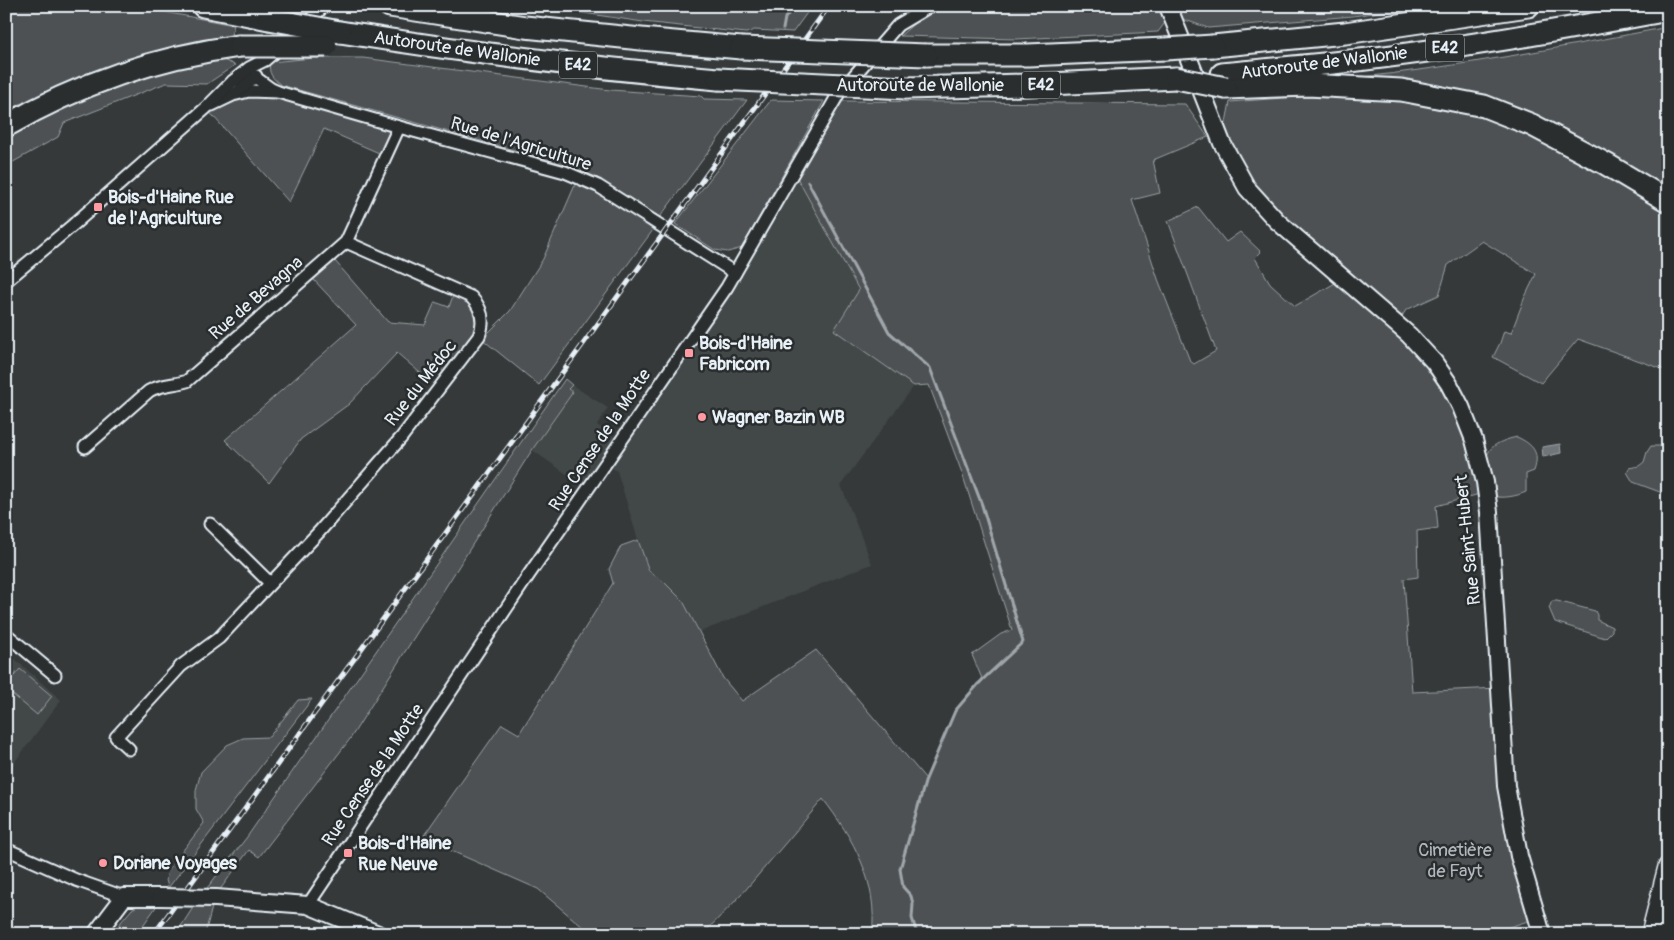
<svg xmlns="http://www.w3.org/2000/svg" width="1674" height="940" font-family="Pangolin,sans-serif">
	<style>
		.built { fill: #424647 }
		.green { fill: #4d5152; stroke: #9aa1a5 }
		.water { fill: #707579; stroke: #a0a7ac }
		.lines { fill: none; stroke-linecap: round; stroke-linejoin: round }
		.stream { stroke: #a0a7ac; stroke-width: 3 }
		.street-casing { stroke: #e8f1f8; stroke-width: 15 }
		.secondary-casing { stroke: #e8f1f8; stroke-width: 20 }
		.primary-casing { stroke: #e8f1f8; stroke-width: 22 }
		.highway-casing { stroke: #e8f1f8; stroke-width: 25 }
		.street { stroke: #2a2d2e; stroke-width: 11 }
		.secondary { stroke: #2a2d2e; stroke-width: 16 }
		.primary { stroke: #2a2d2e; stroke-width: 19 }
		.highway { stroke: #2a2d2e; stroke-width: 21 }
		.rail-casing { stroke: #e8f1f8; stroke-width: 5 }
		.rail { stroke: #2a2d2e; stroke-width: 3; stroke-dasharray: 9; stroke-linecap: butt }
		.secondary-bridge-casing { stroke: #e8f1f8; stroke-width: 20; stroke-linecap: butt }
		.highway-bridge-casing { stroke: #e8f1f8; stroke-width: 25; stroke-linecap: butt }
		.secondary-bridge { stroke: #2a2d2e; stroke-width: 16 }
		.highway-bridge { stroke: #2a2d2e; stroke-width: 21 }
		.poi-dot { fill: #ff9aa2; stroke: #2a2d2e; stroke-width: 2 }
		.labels { text-anchor: middle; dominant-baseline: central; stroke-width: 5; stroke-linejoin: round; paint-order: stroke }
		.shield { fill: #2a2d2e; stroke: #afb6bb; stroke-width: 1 }
		.shield-label { font-size: 16px; font-weight: bold; fill: #e8f1f8 }
		.street-label { font-size: 18px; fill: #e8f1f8; stroke: #2a2d2e }
		.poi-label { font-size: 18px; font-weight: bold; fill: #e8f1f8; stroke: #2a2d2e; text-anchor: start }
		.park-label { font-size: 18px; fill: #b2b9be; stroke: #2a2d2e }
	</style>
	<rect width="100%" height="100%" fill="#35393a"/>
	<filter id="ink" filterUnits="userSpaceOnUse"><feTurbulence type="fractalNoise" baseFrequency=".02" numOctaves="2"/><feDisplacementMap in="SourceGraphic" scale="10" xChannelSelector="R" yChannelSelector="G"/><feConvolveMatrix kernelMatrix="1 2 1 2 8 2 1 2 1" color-interpolation-filters="sRGB"/></filter>
	<g filter="url(#ink)">
		<g class="built">
			<polygon points="795,174 859,290 834,330 914,386 841,485 872,564 700,632 683,601 664,582 649,571 638,540 617,471 605,464 588,489 532,450 573,393 568,389 572,385 608,408 597,425 620,440"/>
			<polygon points="6,651 61,700 6,774"/>
		</g>
		<g class="green">
			<polygon points="6,6 132,6 234,25 229,42 6,121"/>
			<polygon points="537,6 812,6 793,32 754,30 746,33 643,22"/>
			<polygon points="934,6 1421,6 1353,16 1208,28 1171,15 1158,32 1016,39 900,36"/>
			<path d="M1668,27V104L1664,115V144L1668,159V193L1587,146L1353,78C1459,67 1563,47 1668,27Z"/>
			<path d="M314,58H363L610,90L701,96L704,99L747,100L660,217L594,176L564,164L281,85C272,78 268,73 270,62Z"/>
			<polygon points="223,60 235,65 207,84 166,83 64,123 58,137 6,166 6,138 81,99 125,82 197,62"/>
			<polygon points="255,91 399,127 386,156 324,129 289,202 206,108"/>
			<path d="M1297,97H1364L1419,102L1479,113L1527,132L1602,171L1668,211V371L1578,339L1541,383L1493,357L1500,343L1504,331L1511,333L1524,299L1536,274L1482,241L1448,265L1439,295L1406,310L1397,324L1434,362L1487,492L1436,506L1438,528L1417,531L1418,577L1404,579L1412,692L1499,688L1506,786L1537,918L1488,934H872C879,883 853,838 823,799L742,894L703,934H591L538,889L422,838L502,724L519,734L613,583L609,569L621,546L638,540L649,571L664,582L683,601L723,678L742,701L816,650L926,779L955,711L983,681L972,655L1001,634L1012,630L962,473L929,385L914,386L834,330L859,290L795,174L843,101L1185,104L1208,137L1153,160L1160,193L1132,200L1158,279L1190,361L1194,364L1216,351L1168,221L1198,207L1226,242L1240,232L1261,252L1255,258L1270,283L1295,306L1344,278L1277,221L1222,143L1230,102Z"/>
			<polygon points="771,100 824,101 742,248 728,252 715,250 675,224"/>
			<polygon points="578,178 620,201 653,230 539,385 482,339 510,311 543,259"/>
			<polygon points="335,261 388,322 425,325 435,302 449,307 455,290 471,297 482,325 448,376 436,365 426,378 397,353 349,404 301,439 269,483 225,440 356,325 313,279"/>
			<polygon points="565,379 572,385 568,389 573,392 532,450 350,739 259,857 249,850 219,891 207,888 247,837"/>
			<path d="M1517,437C1534,445 1540,453 1534,471L1526,474V492C1517,496 1503,499 1493,496C1485,463 1476,446 1517,437Z"/>
			<polygon points="1651,446 1661,446 1668,449 1668,495 1633,482 1627,472 1629,468 1639,466 1644,462 1647,452"/>
			<polygon points="1552,601 1557,601 1595,611 1597,615 1597,620 1612,627 1612,631 1605,638 1555,622 1549,608"/>
			<polygon points="20,669 52,696 37,715 6,689 6,685"/>
			<polygon points="312,699 169,887 168,887 166,880 168,870 204,823 196,809 196,790 201,772 227,745 243,738 269,737 298,700"/>
			<polygon points="143,903 158,904 137,934 111,934 132,909"/>
			<polygon points="194,906 212,907 205,934 176,934"/>
		</g>
		<polygon class="water" points="1560,444 1561,453 1543,457 1542,447"/>
		<g class="lines">
			<g class="stream">
				<polyline points="783,29 785,18 794,6"/>
				<polyline points="808,182 889,332 930,368 982,505 1023,642 978,684 955,711 926,779 900,869 903,887 911,896 913,904 912,918 917,934"/>
			</g>
			<defs>
				<g id="street">
					<polyline points="303,26 324,6"/>
					<path d="M233,81C264,71 256,84 278,92L399,127L565,172L598,186L735,273"/>
					<polyline points="237,94 249,91 278,92"/>
					<polyline points="212,105 235,94 256,76"/>
					<polyline points="6,281 73,225 206,108 233,81 249,68 265,60 280,47"/>
					<path d="M85,447L149,391C161,384 175,385 187,381L346,242L399,127"/>
					<polyline points="210,524 270,583"/>
					<polyline points="6,634 55,675"/>
					<path d="M129,749L116,737L181,666L219,638L319,532L401,438L479,336C485,321 482,308 471,297L346,242"/>
					<polyline points="6,849 76,880 124,897"/>
					<polyline points="308,905 528,576 727,287 839,93 898,25 930,6"/>
				</g>
				<g id="secondary">
					<polyline points="1168,6 1222,143 1247,188 1277,221 1409,335 1434,362 1449,384 1461,407 1474,440 1485,482 1489,512 1506,786 1519,856 1542,934"/>
					<polyline points="216,898 308,905 378,934"/>
					<polyline points="96,934 124,897 160,897"/>
				</g>
				<polyline id="primary" points="1651,934 1668,867"/>
				<g id="highway">
					<polyline points="203,6 269,19"/>
					<polyline points="390,6 525,27 641,39 741,48"/>
					<path d="M340,32C465,52 591,68 718,79"/>
					<polyline points="1213,46 1345,33 1528,6"/>
					<polyline points="926,55 1028,55 1165,49"/>
					<path d="M1222,74C1264,70 1307,66 1350,61C1456,49 1562,30 1668,10"/>
					<polyline points="906,88 1028,85 1176,78"/>
					<polyline points="1226,88 1308,85 1401,90 1484,106 1532,125 1606,164 1668,201"/>
					<path d="M6,126C78,84 157,57 239,46"/>
				</g>
			</defs>
			<use href="#street" class="street-casing"/>
			<use href="#secondary" class="secondary-casing"/>
			<use href="#primary" class="primary-casing"/>
			<use href="#highway" class="highway-casing"/>
			<use href="#street" class="street"/>
			<use href="#secondary" class="secondary"/>
			<use href="#primary" class="primary"/>
			<use href="#highway" class="highway"/>
			<defs>
				<polyline id="rail" points="154,934 829,6"/>
			</defs>
			<use href="#rail" class="rail-casing"/>
			<use href="#rail" class="rail"/>
			<defs>
				<polyline id="secondary-bridge" points="160,897 216,898"/>
				<g id="highway-bridge">
					<polyline points="269,19 340,32"/>
					<polyline points="239,46 326,46"/>
					<polyline points="741,48 926,55"/>
					<polyline points="1165,49 1213,46"/>
					<polyline points="1176,78 1226,88"/>
					<polyline points="718,79 906,88"/>
				</g>
			</defs>
			<use href="#secondary-bridge" class="secondary-bridge-casing"/>
			<use href="#highway-bridge" class="highway-bridge-casing"/>
			<use href="#secondary-bridge" class="secondary-bridge"/>
			<use href="#highway-bridge" class="highway-bridge"/>
		</g>
	</g>
	<g class="poi-dot">
		<rect x="93" y="202" width="10" height="10" rx="2.5"/>
		<rect x="684" y="348" width="10" height="10" rx="2.5"/>
		<circle cx="702" cy="417" r="5"/>
		<rect x="343" y="848" width="10" height="10" rx="2.5"/>
		<circle cx="103" cy="863" r="5"/>
	</g>
	<g class="labels">
		<g class="shield">
			<rect x="1426" y="34.5" width="38" height="27" rx="4"/>
			<rect x="559" y="51.5" width="38" height="27" rx="4"/>
			<rect x="1022" y="71.5" width="38" height="27" rx="4"/>
		</g>
		<g class="shield-label">
			<text x="1445" y="48">E42</text>
			<text x="578" y="65">E42</text>
			<text x="1041" y="85">E42</text>
		</g>
		<g class="street-label">
			<text transform="translate(457 49) rotate(8)">Autoroute de Wallonie</text>
			<text transform="translate(1324 63) rotate(-7)">Autoroute de Wallonie</text>
			<text x="920" y="85">Autoroute de Wallonie</text>
			<text transform="translate(521 144) rotate(17)">Rue de l'Agriculture</text>
			<text transform="translate(256 298) rotate(-41)">Rue de Bevagna</text>
			<text transform="translate(421 383) rotate(-52)">Rue du Médoc</text>
			<text transform="translate(600 440) rotate(-56)">Rue Cense de la Motte</text>
			<text transform="translate(1468 540) rotate(-96)">Rue Saint-Hubert</text>
			<text transform="translate(373 775) rotate(-56)">Rue Cense de la Motte</text>
		</g>
		<g class="poi-label">
			<text x="108" y="197">Bois-d'Haine Rue<tspan x="108" dy="21">de l'Agriculture</tspan></text>
			<text x="699" y="343">Bois-d'Haine<tspan x="699" dy="21">Fabricom</tspan></text>
			<text x="712" y="417">Wagner Bazin WB</text>
			<text x="358" y="843">Bois-d'Haine<tspan x="358" dy="21">Rue Neuve</tspan></text>
			<text x="113" y="863">Doriane Voyages</text>
		</g>
		<g class="park-label">
			<text x="1455" y="850">Cimetière<tspan x="1455" dy="21">de Fayt</tspan></text>
		</g>
	</g>
	<rect width="1674" height="940" fill="none" stroke="#2a2d2e" stroke-width="25"/>
	<rect x="12" y="12" width="1649" height="915" fill="none" stroke="#e8f1f8" stroke-width="2" filter="url(#ink)"/>
</svg>
